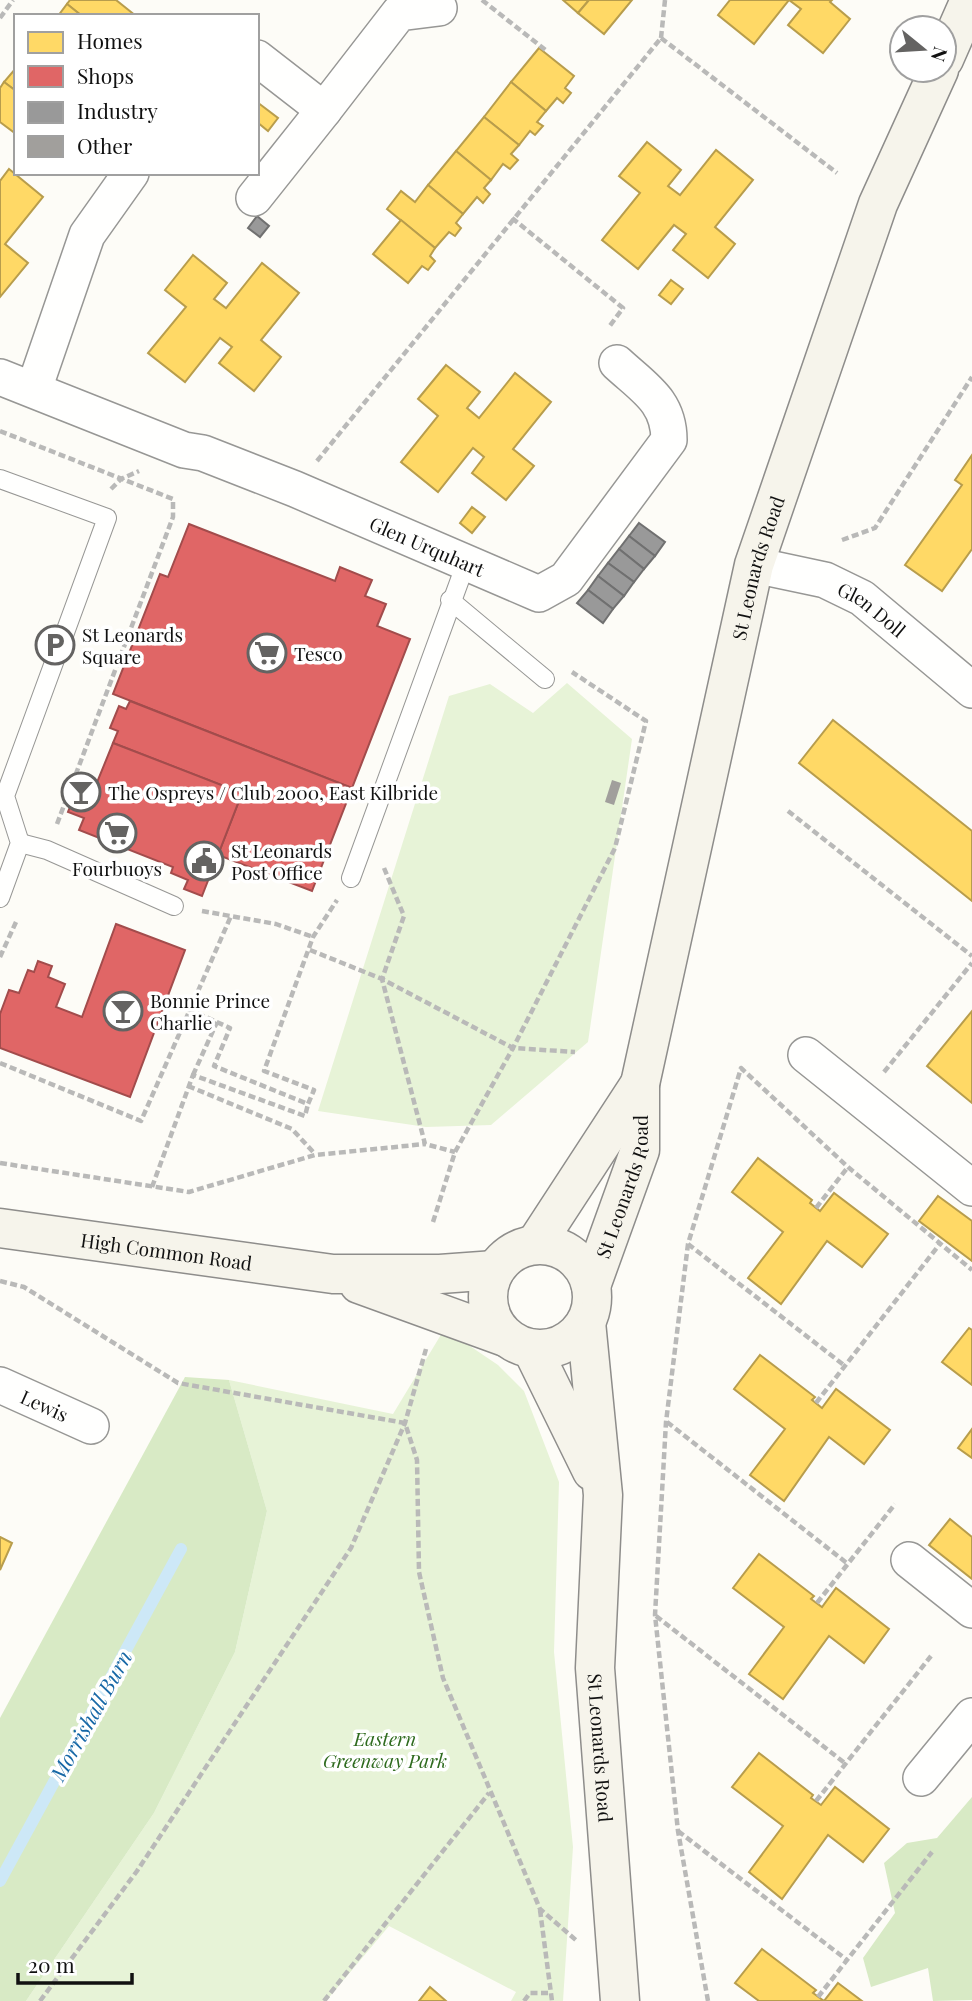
<svg xmlns="http://www.w3.org/2000/svg" width="972" height="2001" font-family="'Playfair Display',serif">
	<style>
		.green { fill: #e7f3d7 }
		.forest { fill: #d8eac5 }
		.homes { fill: #ffd966; stroke: #b89d4c; stroke-width: 2 }
		.shops { fill: #e06666; stroke: #a24c4c; stroke-width: 2 }
		.industry { fill: #999; stroke: #707070; stroke-width: 2 }
		.lines { fill: none; stroke-linecap: round; stroke-linejoin: round }
		.stream { stroke: #cde8f7; stroke-width: 12 }
		.building { fill: #a19f9c }
		.lane-casing { stroke: #979795; stroke-width: 20 }
		.street-casing { stroke: #979795; stroke-width: 38 }
		.secondary-casing { stroke: #8e8d8b; stroke-width: 41 }
		.path { stroke: #b9b9b8; stroke-width: 4.5; stroke-dasharray: 7 3.5; stroke-linecap: butt }
		.lane { stroke: #fffffe; stroke-width: 18 }
		.street { stroke: #fffffe; stroke-width: 35 }
		.secondary { stroke: #f6f4eb; stroke-width: 38 }
		.labels { text-anchor: middle; dominant-baseline: central; stroke-width: 7; stroke-linejoin: round; paint-order: stroke }
		.street-label { font-size: 19px; fill: #111; stroke: #fff }
		.poi-label { font-size: 19px; fill: #111; stroke: #fff; text-anchor: start }
		.park-label { font-size: 19px; font-style: italic; fill: #2f6b1f; stroke: #fff }
		.water-label { font-size: 21px; font-style: italic; fill: #1768a6; stroke: #fff }
	</style>
	<rect width="100%" height="100%" fill="#fdfcf7"/>
	<g class="green">
		<polygon points="567,683 632,739 588,1042 491,1125 426,1127 318,1111 449,696 490,684 533,713"/>
		<polygon points="442,1333 461,1340 498,1365 524,1391 559,1482 554,1652 573,1847 563,2001 511,2001 516,1992 389,1926 326,2001 26,2001 154,1813 235,1652 267,1511 229,1380 393,1414"/>
	</g>
	<g class="forest">
		<polygon points="185,1377 229,1380 267,1511 235,1652 154,1813 26,2001 0,2001 0,1718"/>
		<polygon points="972,1797 972,2000 933,2001 928,1968 871,1987 863,1958 895,1913 884,1863 907,1843 937,1838"/>
	</g>
	<g class="homes">
		<polygon points="70,0 116,0 136,16 82,16 67,4"/>
		<polygon points="563,0 589,0 578,13"/>
		<polygon points="589,0 632,0 604,34 578,13"/>
		<polygon points="730,0 789,0 754,44 718,15"/>
		<polygon points="789,0 832,0 830,2 850,19 823,53 788,25 801,9"/>
		<polygon points="67,4 82,16 58,16"/>
		<polygon points="539,48 574,76 565,88 571,93 563,103 557,98 546,111 511,82"/>
		<polygon points="16,68 16,91 4,82"/>
		<polygon points="4,82 16,91 16,134 0,122 0,88"/>
		<polygon points="511,82 546,111 537,122 543,126 535,135 530,131 519,145 484,117"/>
		<polygon points="257,102 278,118 268,131 257,122"/>
		<polygon points="484,117 519,145 511,154 518,160 510,169 503,164 491,180 456,151"/>
		<polygon points="647,142 681,170 668,186 680,195 716,150 753,180 715,227 735,244 708,278 673,250 686,234 674,225 638,269 602,240 640,193 619,176"/>
		<polygon points="456,151 491,180 484,188 490,194 483,203 477,197 463,214 428,185"/>
		<polygon points="9,169 43,197 5,244 28,263 0,297 0,181"/>
		<polygon points="428,185 463,214 456,223 461,228 455,236 449,232 435,248 387,209 401,191 415,202"/>
		<polygon points="401,220 435,248 430,256 435,261 428,270 422,266 408,283 373,254"/>
		<polygon points="193,255 227,283 214,299 226,308 262,263 299,293 261,340 281,357 254,391 219,363 232,347 220,338 185,382 148,353 186,307 165,290"/>
		<polygon points="671,280 683,289 671,304 659,295"/>
		<polygon points="446,365 480,392 467,408 479,418 515,373 551,402 513,449 534,466 506,500 472,473 484,457 473,448 438,492 401,462 438,416 418,399"/>
		<polygon points="972,455 972,549 942,591 905,565 962,485 955,480"/>
		<polygon points="472,507 485,517 472,533 460,523"/>
		<polygon points="833,720 972,831 972,901 799,763"/>
		<polygon points="972,1011 972,1103 927,1066"/>
		<polygon points="758,1158 812,1200 810,1203 820,1211 834,1193 888,1234 862,1267 827,1241 781,1304 748,1278 783,1232 732,1192"/>
		<polygon points="938,1196 972,1221 972,1261 919,1221"/>
		<polygon points="969,1328 972,1330 972,1385 942,1362"/>
		<polygon points="760,1355 815,1397 812,1400 822,1408 836,1389 890,1430 864,1464 829,1437 784,1501 750,1475 785,1429 734,1389"/>
		<polygon points="972,1429 972,1458 958,1448"/>
		<polygon points="950,1519 972,1537 972,1579 929,1545"/>
		<polygon points="0,1537 12,1543 0,1570"/>
		<polygon points="759,1554 814,1596 811,1599 822,1607 836,1588 889,1629 864,1663 829,1636 783,1699 749,1674 784,1627 733,1588"/>
		<polygon points="759,1753 813,1795 811,1798 821,1805 835,1787 889,1829 863,1862 828,1835 782,1899 749,1872 783,1826 732,1787"/>
		<polygon points="762,1949 816,1990 813,1993 824,2001 759,2001 735,1983"/>
		<polygon points="838,1983 862,2001 824,2001"/>
		<polygon points="430,1987 446,2001 419,2001"/>
	</g>
	<g class="shops">
		<polygon points="189,524 335,581 340,567 372,580 365,596 386,604 377,626 410,639 352,788 113,694 160,574 168,577"/>
		<polygon points="130,701 352,788 312,891 218,855 242,793 113,743 118,731 110,728 119,706 126,709"/>
		<polygon points="113,743 242,793 202,896 184,889 188,880 171,873 173,867 79,830 84,818 68,812 81,779 96,785"/>
		<polygon points="116,924 185,950 130,1097 0,1048 0,1014 9,990 19,993 28,970 34,972 38,961 52,966 48,977 65,984 56,1007 82,1017"/>
	</g>
	<g class="industry">
		<polygon points="257,216 269,226 260,237 248,228"/>
		<polygon points="639,523 665,542 655,556 629,536"/>
		<polygon points="629,536 655,556 644,569 619,549"/>
		<polygon points="619,549 644,569 634,582 608,563"/>
		<polygon points="608,563 634,582 624,596 598,576"/>
		<polygon points="598,576 624,596 613,609 588,590"/>
		<polygon points="588,590 613,609 603,623 577,603"/>
	</g>
	<g class="lines">
		<polyline class="stream" points="0,1881 181,1549"/>
	</g>
	<polygon class="building" points="612,780 621,783 614,805 605,802"/>
	<g class="lines">
		<defs>
			<g id="lane">
				<polyline points="0,479 107,518 5,796 20,843 0,898"/>
				<polyline points="450,600 545,679"/>
				<polyline points="20,843 47,850 174,906"/>
				<polyline points="351,878 466,563"/>
			</g>
			<g id="street">
				<polyline points="257,58 324,110 399,13 439,8"/>
				<polyline points="254,198 324,110"/>
				<path id="s1" d="M0,377L184,450L203,453L295,489L539,594L566,579L669,440C669,401 644,388 617,363"/>
				<polyline points="34,389 87,235 131,173"/>
				<path id="s2" d="M754,565L825,580L862,598L972,690"/>
				<polyline points="806,1055 972,1188"/>
				<path id="s3" d="M0,1385L91,1426"/>
				<polyline points="909,1560 972,1610"/>
				<polyline points="921,1778 972,1716"/>
			</g>
			<g id="secondary">
				<polyline points="944,59 970,0"/>
				<path id="s4" d="M0,1228L333,1274H440L495,1270"/>
				<circle cx="540" cy="1297" r="52"/>
				<polyline points="535,1245 640,1084"/>
				<polyline points="359,1284 505,1337"/>
				<path id="s5" d="M591,1286L640,1150V1084L754,565L878,204L939,70"/>
				<path id="s6" d="M586,1322L603,1495L595,1668L620,2001"/>
				<polyline points="532,1349 592,1471"/>
			</g>
		</defs>
		<use href="#lane" class="lane-casing"/>
		<use href="#street" class="street-casing"/>
		<use href="#secondary" class="secondary-casing"/>
		<g class="path">
			<polyline points="482,0 548,52"/>
			<polyline points="0,18 13,0"/>
			<polyline points="661,38 837,173"/>
			<polyline points="661,38 665,0"/>
			<polyline points="512,218 623,308 609,327"/>
			<polyline points="0,431 173,499 173,517 57,824"/>
			<polyline points="317,461 661,38"/>
			<polyline points="111,489 121,479 139,471"/>
			<polyline points="842,540 875,528 972,377"/>
			<polyline points="788,811 972,956"/>
			<polyline points="384,868 404,916 382,979 425,1144 455,1152"/>
			<polyline points="202,911 276,924 313,937"/>
			<polyline points="310,950 382,979 513,1048 575,1052"/>
			<polyline points="0,957 16,922"/>
			<polyline points="188,1009 230,1028 214,1066 308,1104 314,1090 264,1071 313,937 337,900"/>
			<polyline points="0,1063 141,1121 231,916"/>
			<polyline points="884,1072 972,963"/>
			<polyline points="193,1075 217,1022"/>
			<polyline points="188,1086 292,1129 315,1154"/>
			<polyline points="0,1163 189,1192 315,1155 425,1144"/>
			<polyline points="152,1187 193,1075 305,1116 308,1104"/>
			<polyline points="816,1208 848,1167"/>
			<polyline points="433,1222 455,1152 513,1048 615,848 646,721 572,672"/>
			<polyline points="688,1244 845,1366"/>
			<polyline points="0,1281 24,1287 178,1383 405,1423 417,1460 419,1572 443,1678 540,1909 577,1941"/>
			<polyline points="816,1403 939,1245"/>
			<polyline points="667,1422 848,1564"/>
			<polyline points="817,1603 895,1504"/>
			<polyline points="656,1616 846,1764"/>
			<polyline points="816,1801 931,1656"/>
			<polyline points="678,1831 847,1960"/>
			<polyline points="540,1910 552,2001"/>
			<polyline points="818,1997 932,1852"/>
			<polyline points="40,2001 137,1871 351,1548 405,1423 426,1349"/>
			<polyline points="324,2001 489,1793"/>
			<polyline points="524,2001 530,1993 551,1993"/>
			<polyline points="708,2001 678,1831 655,1615 666,1422 688,1244 741,1068 848,1167 972,1270"/>
		</g>
		<use href="#lane" class="lane"/>
		<use href="#street" class="street"/>
		<use href="#secondary" class="secondary"/>
	</g>
	<defs>
		<symbol id="parking-ring" viewBox="-11 -11 22 22"><circle r="9.5" fill="#fff" stroke="#646362" stroke-width="1.5"/><path d="M-3.5-5.5H1a3.5 3.5 0 0 1 0 7H-1V5.5H-3.5ZM-1-3.4V-.6H.8a1.4 1.4 0 0 0 0-2.8Z" fill="#646362"/></symbol>
		<symbol id="supermarket-ring" viewBox="-11 -11 22 22"><circle r="9.5" fill="#fff" stroke="#646362" stroke-width="1.5"/><path d="M-6-5.5h2.5l.6 2H6L4.5 2H-2.5L-4.4-4H-6ZM-1.5 3.2a1.3 1.3 0 1 0 .1 0ZM3 3.2a1.3 1.3 0 1 0 .1 0Z" fill="#646362"/></symbol>
		<symbol id="bar-ring" viewBox="-11 -11 22 22"><circle r="9.5" fill="#fff" stroke="#646362" stroke-width="1.5"/><path d="M-6-5H6L.8 .8V4.5H3.5V6h-7V4.5H-.8V.8Z" fill="#646362"/></symbol>
		<symbol id="civic-ring" viewBox="-11 -11 22 22"><circle r="9.5" fill="#fff" stroke="#646362" stroke-width="1.5"/><path d="M-.6-6.5H3V-4.5H.6V-3L4-1V1h2V6H-6V1h2V-1L-.6-3ZM-1.2 2.5V6h2.4V2.5Z" fill="#646362"/></symbol>
	</defs>
	<g fill-rule="evenodd">
		<use href="#parking-ring" x="33" y="623" width="44" height="44"/>
		<use href="#supermarket-ring" x="245" y="631" width="44" height="44"/>
		<use href="#bar-ring" x="59" y="770" width="44" height="44"/>
		<use href="#supermarket-ring" x="95" y="811" width="44" height="44"/>
		<use href="#civic-ring" x="182" y="839" width="44" height="44"/>
		<use href="#bar-ring" x="101" y="989" width="44" height="44"/>
	</g>
	<g class="labels">
		<g class="street-label">
			<text stroke="none"><textPath href="#s1" startOffset="460">Glen Urquhart</textPath></text>
			<text stroke="none"><textPath href="#s5" startOffset="740">St Leonards Road</textPath></text>
			<text stroke="none"><textPath href="#s2" startOffset="128">Glen Doll</textPath></text>
			<text stroke="none"><textPath href="#s5" startOffset="105">St Leonards Road</textPath></text>
			<text stroke="none"><textPath href="#s4" startOffset="168">High Common Road</textPath></text>
			<text stroke="none"><textPath href="#s3" startOffset="49">Lewis</textPath></text>
			<text stroke="none"><textPath href="#s6" startOffset="427">St Leonards Road</textPath></text>
		</g>
		<g class="poi-label">
			<text x="82" y="634">St Leonards<tspan x="82" dy="22">Square</tspan></text>
			<text x="294" y="653">Tesco</text>
			<text x="108" y="792">The Ospreys / Club 2000, East Kilbride</text>
			<text x="231" y="850">St Leonards<tspan x="231" dy="22">Post Office</tspan></text>
			<text x="117" y="868" text-anchor="middle">Fourbuoys</text>
			<text x="150" y="1000">Bonnie Prince<tspan x="150" dy="22">Charlie</tspan></text>
		</g>
		<g class="park-label">
			<text x="385" y="1738">Eastern<tspan x="385" dy="22">Greenway Park</tspan></text>
		</g>
		<g class="water-label">
			<text transform="translate(90 1715) rotate(-61)">Morrishall Burn</text>
		</g>
	</g>
	<rect x="14" y="14" width="245" height="161" fill="#ffffff" stroke="#a0a0a0" stroke-width="2"/>
	<rect x="28" y="32" width="35" height="21" fill="#ffd966" stroke="#a0a0a0" stroke-width="2"/>
	<text x="77" y="49" font-size="21" fill="#111111">Homes</text>
	<rect x="28" y="66" width="35" height="21" fill="#e06666" stroke="#a0a0a0" stroke-width="2"/>
	<text x="77" y="84" font-size="21" fill="#111111">Shops</text>
	<rect x="28" y="102" width="35" height="21" fill="#999999" stroke="#a0a0a0" stroke-width="2"/>
	<text x="77" y="119" font-size="21" fill="#111111">Industry</text>
	<rect x="28" y="136" width="35" height="21" fill="#a19f9c" stroke="#a0a0a0" stroke-width="2"/>
	<text x="77" y="154" font-size="21" fill="#111111">Other</text>
	<g transform="translate(923 49) rotate(108)"><circle r="33" fill="#ffffff" stroke="#a0a0a0" stroke-width="2"/>
	<path d="M0-5L12 26L0 18L-12 26Z" fill="#646362"/>
	<text y="-10" font-size="19" font-weight="bold" text-anchor="middle" fill="#111111">N</text>
	</g>
	<path d="M18 1973v10h114v-10" fill="none" stroke="#111111" stroke-width="3.5"/>
	<text x="28" y="1973" font-size="21" fill="#111111" stroke="#ffffff" stroke-width="5" paint-order="stroke">20 m</text>
</svg>
